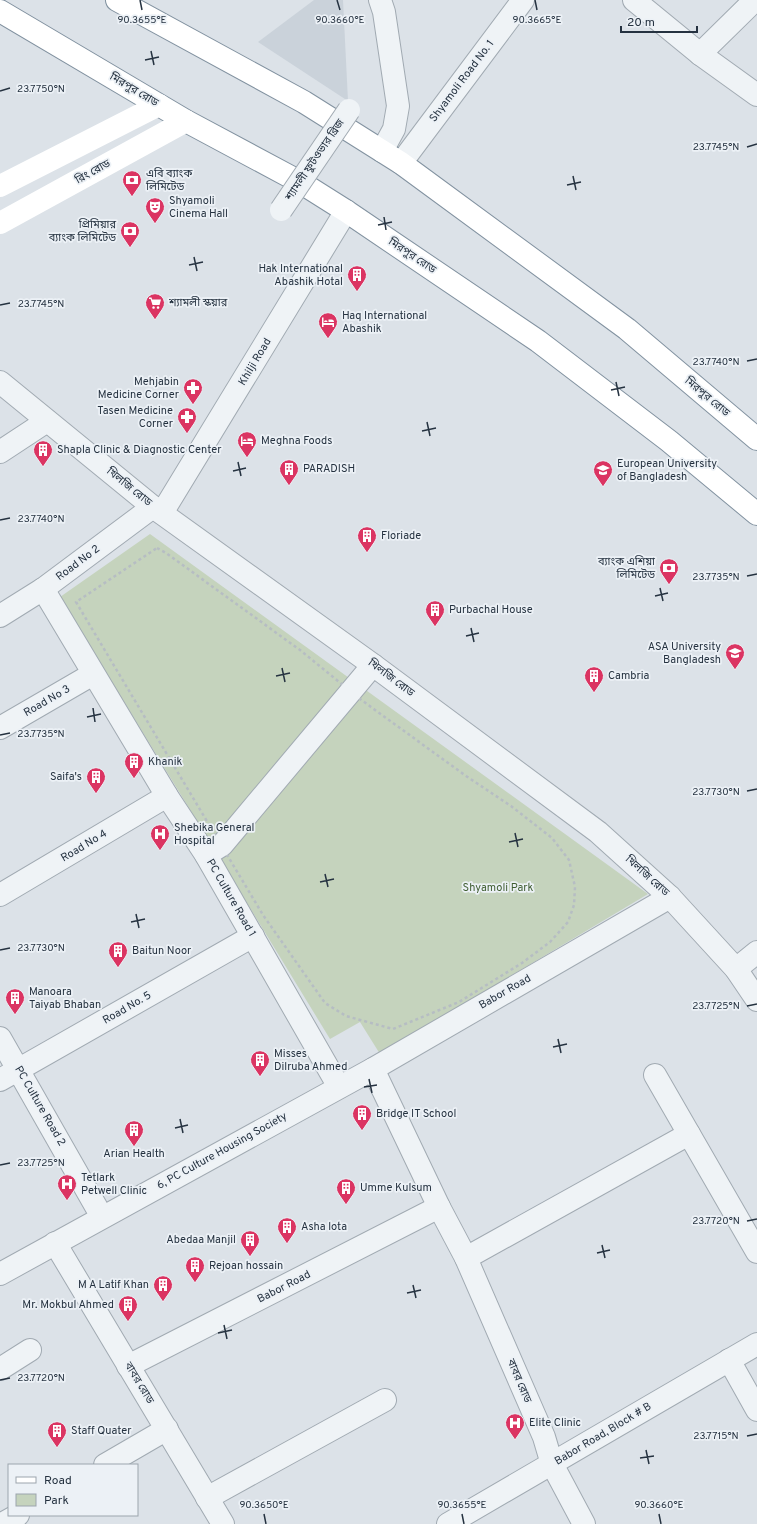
<svg xmlns="http://www.w3.org/2000/svg" width="757" height="1524" font-family="Overpass,'Noto Sans Bengali',sans-serif">
	<style>
		.built { fill: #cad2da }
		.green { fill: #c5d3bd }
		.lines { fill: none; stroke-linecap: round; stroke-linejoin: round }
		.street-casing { stroke: #a1aab2; stroke-width: 24 }
		.highway-casing { stroke: #8292a0; stroke-width: 24 }
		.path { stroke: #b6bdc3; stroke-width: 2.5; stroke-dasharray: 3 3; stroke-linecap: butt }
		.street { stroke: #eff3f6; stroke-width: 22 }
		.secondary { stroke: #fff; stroke-width: 22 }
		.highway { stroke: #fff; stroke-width: 22 }
		.street-bridge-casing { stroke: #a1aab2; stroke-width: 24; stroke-linecap: butt }
		.street-bridge { stroke: #eff3f6; stroke-width: 22 }
		.ticks { fill: none; stroke: #253240; stroke-width: 1.5 }
		.labels { text-anchor: middle; dominant-baseline: central; stroke-width: 3.5; stroke-linejoin: round; paint-order: stroke }
		.street-label { font-size: 11px; fill: #253240; stroke: #ecf1f6 }
		.poi-label { font-size: 11px; fill: #253240; stroke: #ecf1f6; text-anchor: start }
		.park-label { font-size: 11px; fill: #3f5d31; stroke: #ecf1f6 }
		.ticks-label { font-size: 10px; text-anchor: middle; fill: #253240; stroke: #ecf1f6; stroke-width: 3.5; stroke-linejoin: round; paint-order: stroke }
	</style>
	<rect width="100%" height="100%" fill="#dce2e8"/>
	<polygon class="built" points="314,0 343,0 348,101 258,42"/>
	<polygon class="green" points="150,534 648,894 380,1054 360,1022 330,1039 60,597"/>
	<g class="lines">
		<defs>
			<g id="street">
				<polyline points="380,0 384,12 398,106 394,129 382,151"/>
				<polyline points="634,0 700,54 757,95"/>
				<polyline points="700,54 755,0"/>
				<polyline points="401,163 523,0"/>
				<polyline points="0,382 153,507 373,665 598,832 670,897 736,969 757,1000"/>
				<polyline points="0,452 47,421"/>
				<polyline points="162,513 346,211"/>
				<polyline points="43,589 167,796 206,855 339,1087"/>
				<polyline points="0,616 43,589 153,507"/>
				<polyline points="0,728 93,674"/>
				<polyline points="206,855 222,845 373,665"/>
				<polyline points="0,895 167,796"/>
				<polyline points="736,969 757,952"/>
				<polyline points="0,1038 102,1217"/>
				<polyline points="373,1069 439,1207 466,1258 544,1437 552,1464 584,1524"/>
				<polyline points="655,1075 757,1252"/>
				<polyline points="0,1080 253,936"/>
				<polyline points="55,1243 223,1524"/>
				<polyline points="466,1258 689,1134"/>
				<polyline points="0,1274 373,1069 670,897"/>
				<polyline points="729,1360 757,1410"/>
				<polyline points="128,1366 439,1207"/>
				<polyline points="0,1369 30,1350"/>
				<polyline points="105,1465 167,1429"/>
				<polyline points="207,1498 385,1400"/>
				<polyline points="2,1524 18,1515"/>
				<polyline points="448,1524 757,1344"/>
			</g>
			<g id="highway">
				<polyline points="117,0 304,102 401,163 627,329 757,439"/>
				<polyline points="0,11 186,121 300,182 346,211 538,341 669,441 757,514"/>
			</g>
		</defs>
		<use href="#street" class="street-casing"/>
		<use href="#highway" class="highway-casing"/>
		<polygon class="path" points="157,548 166,553 300,650 360,699 466,776 511,806 552,838 569,860 575,887 574,905 568,922 550,942 522,963 459,1002 393,1029 346,1016 325,1003 263,915 76,602"/>
		<use href="#street" class="street"/>
		<g class="secondary">
			<polyline points="0,186 159,105"/>
			<polyline points="0,223 186,121"/>
		</g>
		<use href="#highway" class="highway"/>
		<defs>
			<polyline id="street-bridge" points="281,210 349,110"/>
		</defs>
		<use href="#street-bridge" class="street-bridge-casing"/>
		<use href="#street-bridge" class="street-bridge"/>
	</g>
	<path class="ticks" d="M140,0L142,10M337,0L340,10M535,0L537,10M151,51L154,65M145,60L159,57M0,91L10,88M747,147L757,144M573,176L576,190M567,185L581,182M384,217L386,230M378,225L392,222M194,257L197,271M189,265L203,262M0,305L10,303M747,361L757,359M616,382L619,396M611,390L625,387M427,422L430,436M422,431L436,428M238,462L241,476M233,471L246,468M0,520L10,518M747,576L757,574M660,588L663,601M655,596L668,593M471,628L474,642M466,636L479,633M282,668L285,682M276,676L290,673M93,708L95,722M87,717L101,714M0,735L10,733M747,791L757,789M515,833L518,847M509,842L523,839M325,874L328,887M320,882L334,879M136,914L139,928M131,922L145,919M0,950L10,948M747,1006L757,1004M558,1039L561,1053M553,1047L567,1044M369,1079L372,1093M364,1087L377,1085M180,1119L183,1133M175,1128L188,1125M0,1165L10,1163M747,1221L757,1219M602,1245L605,1258M597,1253L610,1250M413,1285L416,1298M407,1293L421,1290M224,1325L227,1339M218,1333L232,1330M0,1380L10,1378M747,1436L757,1434M646,1450L649,1464M640,1458L654,1456M264,1514L266,1524M462,1514L464,1524M659,1514L661,1524"/>
	<defs>
		<symbol id="bank-pin" viewBox="-11 -11 22 30"><path d="M0 17L-7.5 6A9.5 9.5 0 1 1 7.5 6Z" fill="#db3462" stroke="#ecf1f6"/><path d="M-6-4H6V4H-6ZM0-2.3a2.3 2.3 0 1 0 0 4.6a2.3 2.3 0 1 0 0-4.6Z" fill="#fff"/></symbol>
		<symbol id="theatre-pin" viewBox="-11 -11 22 30"><path d="M0 17L-7.5 6A9.5 9.5 0 1 1 7.5 6Z" fill="#db3462" stroke="#ecf1f6"/><path d="M-5-5.5Q0-4 5-5.5V0Q5 5 0 6Q-5 5-5 0ZM-3.3-2.5H-1v1.5H-3.3ZM1-2.5H3.3v1.5H1ZM-2.8 1Q0 5.5 2.8 1Z" fill="#fff"/></symbol>
		<symbol id="building-pin" viewBox="-11 -11 22 30"><path d="M0 17L-7.5 6A9.5 9.5 0 1 1 7.5 6Z" fill="#db3462" stroke="#ecf1f6"/><path d="M-4-6H4V6H1V3H-1V6H-4ZM-2.5-4.3h1.7v1.8h-1.7ZM.8-4.3h1.7v1.8H.8ZM-2.5-1h1.7V.8h-1.7ZM.8-1h1.7V.8H.8Z" fill="#fff"/></symbol>
		<symbol id="supermarket-pin" viewBox="-11 -11 22 30"><path d="M0 17L-7.5 6A9.5 9.5 0 1 1 7.5 6Z" fill="#db3462" stroke="#ecf1f6"/><path d="M-6-5.5h2.5l.6 2H6L4.5 2H-2.5L-4.4-4H-6ZM-1.5 3.2a1.3 1.3 0 1 0 .1 0ZM3 3.2a1.3 1.3 0 1 0 .1 0Z" fill="#fff"/></symbol>
		<symbol id="hotel-pin" viewBox="-11 -11 22 30"><path d="M0 17L-7.5 6A9.5 9.5 0 1 1 7.5 6Z" fill="#db3462" stroke="#ecf1f6"/><path d="M-6-4.5h1.5V1H6V5H4.5V3h-9V5H-6ZM-4 0a1.8 1.8 0 1 1 3.6 0ZM.5 0V-2.5h3Q6-2.5 6 0Z" fill="#fff"/></symbol>
		<symbol id="pharmacy-pin" viewBox="-11 -11 22 30"><path d="M0 17L-7.5 6A9.5 9.5 0 1 1 7.5 6Z" fill="#db3462" stroke="#ecf1f6"/><path d="M-2-6h4v4h4v4h-4v4h-4v-4h-4v-4h4Z" fill="#fff"/></symbol>
		<symbol id="university-pin" viewBox="-11 -11 22 30"><path d="M0 17L-7.5 6A9.5 9.5 0 1 1 7.5 6Z" fill="#db3462" stroke="#ecf1f6"/><path d="M0-5L7-2L0 1L-7-2ZM-4 1L0 2.5L4 1V4Q0 6-4 4Z" fill="#fff"/></symbol>
		<symbol id="hospital-pin" viewBox="-11 -11 22 30"><path d="M0 17L-7.5 6A9.5 9.5 0 1 1 7.5 6Z" fill="#db3462" stroke="#ecf1f6"/><path d="M-5-5h3v3.5h4V-5h3V5h-3V1.5h-4V5h-3Z" fill="#fff"/></symbol>
	</defs>
	<g fill-rule="evenodd">
		<use href="#bank-pin" x="121" y="169" width="22" height="30"/>
		<use href="#theatre-pin" x="144" y="196" width="22" height="30"/>
		<use href="#bank-pin" x="119" y="220" width="22" height="30"/>
		<use href="#building-pin" x="346" y="264" width="22" height="30"/>
		<use href="#supermarket-pin" x="144" y="292" width="22" height="30"/>
		<use href="#hotel-pin" x="317" y="311" width="22" height="30"/>
		<use href="#pharmacy-pin" x="182" y="377" width="22" height="30"/>
		<use href="#pharmacy-pin" x="176" y="406" width="22" height="30"/>
		<use href="#hotel-pin" x="236" y="430" width="22" height="30"/>
		<use href="#building-pin" x="32" y="439" width="22" height="30"/>
		<use href="#building-pin" x="278" y="458" width="22" height="30"/>
		<use href="#university-pin" x="592" y="459" width="22" height="30"/>
		<use href="#building-pin" x="356" y="525" width="22" height="30"/>
		<use href="#bank-pin" x="658" y="557" width="22" height="30"/>
		<use href="#building-pin" x="424" y="599" width="22" height="30"/>
		<use href="#university-pin" x="724" y="642" width="22" height="30"/>
		<use href="#building-pin" x="583" y="665" width="22" height="30"/>
		<use href="#building-pin" x="123" y="751" width="22" height="30"/>
		<use href="#building-pin" x="85" y="766" width="22" height="30"/>
		<use href="#hospital-pin" x="149" y="823" width="22" height="30"/>
		<use href="#building-pin" x="107" y="940" width="22" height="30"/>
		<use href="#building-pin" x="4" y="987" width="22" height="30"/>
		<use href="#building-pin" x="249" y="1049" width="22" height="30"/>
		<use href="#building-pin" x="351" y="1103" width="22" height="30"/>
		<use href="#building-pin" x="123" y="1119" width="22" height="30"/>
		<use href="#hospital-pin" x="56" y="1173" width="22" height="30"/>
		<use href="#building-pin" x="335" y="1177" width="22" height="30"/>
		<use href="#building-pin" x="276" y="1216" width="22" height="30"/>
		<use href="#building-pin" x="239" y="1229" width="22" height="30"/>
		<use href="#building-pin" x="184" y="1255" width="22" height="30"/>
		<use href="#building-pin" x="152" y="1274" width="22" height="30"/>
		<use href="#building-pin" x="117" y="1294" width="22" height="30"/>
		<use href="#hospital-pin" x="504" y="1412" width="22" height="30"/>
		<use href="#building-pin" x="46" y="1420" width="22" height="30"/>
	</g>
	<g class="labels">
		<g class="street-label">
			<text transform="translate(462 81) rotate(-53)">Shyamoli Road No. 1</text>
			<text transform="translate(134 90) rotate(31)">মিরপুর রোড</text>
			<text transform="translate(315 160) rotate(-56)">শ্যামলী ফুটওভার ব্রিজ</text>
			<text transform="translate(93 172) rotate(-29)">রিং রোড</text>
			<text transform="translate(412 256) rotate(34)">মিরপুর রোড</text>
			<text transform="translate(255 362) rotate(-59)">Khilji Road</text>
			<text transform="translate(707 397) rotate(40)">মিরপুর রোড</text>
			<text transform="translate(129 487) rotate(39)">খিলজি রোড</text>
			<text transform="translate(78 563) rotate(-37)">Road No 2</text>
			<text transform="translate(391 678) rotate(37)">খিলজি রোড</text>
			<text transform="translate(47 701) rotate(-30)">Road No 3</text>
			<text transform="translate(84 846) rotate(-31)">Road No 4</text>
			<text transform="translate(647 876) rotate(42)">খিলজি রোড</text>
			<text transform="translate(231 898) rotate(60)">PC Culture Road 1</text>
			<text transform="translate(505 992) rotate(-30)">Babor Road</text>
			<text transform="translate(127 1008) rotate(-30)">Road No. 5</text>
			<text transform="translate(40 1106) rotate(60)">PC Culture Road 2</text>
			<text transform="translate(222 1151) rotate(-29)">6, PC Culture Housing Society</text>
			<text transform="translate(284 1287) rotate(-27)">Babor Road</text>
			<text transform="translate(519 1381) rotate(67)">বাবর রোড</text>
			<text transform="translate(139 1383) rotate(59)">বাবর রোড</text>
			<text transform="translate(603 1434) rotate(-31)">Babor Road, Block # B</text>
		</g>
		<g class="poi-label">
			<text x="146" y="174">এবি ব্যাংক<tspan x="146" dy="13">লিমিটেড</tspan></text>
			<text x="169" y="201">Shyamoli<tspan x="169" dy="13">Cinema Hall</tspan></text>
			<text x="116" y="225" text-anchor="end">প্রিমিয়ার<tspan x="116" dy="13">ব্যাংক লিমিটেড</tspan></text>
			<text x="343" y="269" text-anchor="end">Hak International<tspan x="343" dy="13">Abashik Hotal</tspan></text>
			<text x="169" y="303">শ্যামলী স্কয়ার</text>
			<text x="342" y="316">Haq International<tspan x="342" dy="13">Abashik</tspan></text>
			<text x="179" y="382" text-anchor="end">Mehjabin<tspan x="179" dy="13">Medicine Corner</tspan></text>
			<text x="173" y="411" text-anchor="end">Tasen Medicine<tspan x="173" dy="13">Corner</tspan></text>
			<text x="261" y="441">Meghna Foods</text>
			<text x="57" y="450">Shapla Clinic &amp; Diagnostic Center</text>
			<text x="617" y="464">European University<tspan x="617" dy="13">of Bangladesh</tspan></text>
			<text x="303" y="469">PARADISH</text>
			<text x="381" y="536">Floriade</text>
			<text x="655" y="562" text-anchor="end">ব্যাংক এশিয়া<tspan x="655" dy="13">লিমিটেড</tspan></text>
			<text x="449" y="610">Purbachal House</text>
			<text x="721" y="647" text-anchor="end">ASA University<tspan x="721" dy="13">Bangladesh</tspan></text>
			<text x="608" y="676">Cambria</text>
			<text x="148" y="762">Khanik</text>
			<text x="82" y="777" text-anchor="end">Saifa's</text>
			<text x="174" y="828">Shebika General<tspan x="174" dy="13">Hospital</tspan></text>
			<text x="132" y="951">Baitun Noor</text>
			<text x="29" y="992">Manoara<tspan x="29" dy="13">Taiyab Bhaban</tspan></text>
			<text x="274" y="1054">Misses<tspan x="274" dy="13">Dilruba Ahmed</tspan></text>
			<text x="376" y="1114">Bridge IT School</text>
			<text x="134" y="1154" text-anchor="middle">Arian Health</text>
			<text x="81" y="1178">Tetlark<tspan x="81" dy="13">Petwell Clinic</tspan></text>
			<text x="360" y="1188">Umme Kulsum</text>
			<text x="301" y="1227">Asha lota</text>
			<text x="236" y="1240" text-anchor="end">Abedaa Manjil</text>
			<text x="209" y="1266">Rejoan hossain</text>
			<text x="149" y="1285" text-anchor="end">M A Latif Khan</text>
			<text x="114" y="1305" text-anchor="end">Mr. Mokbul Ahmed</text>
			<text x="529" y="1423">Elite Clinic</text>
			<text x="71" y="1431">Staff Quater</text>
		</g>
		<g class="park-label">
			<text x="498" y="888">Shyamoli Park</text>
		</g>
	</g>
	<g class="ticks-label">
		<text x="142" y="23">90.3655°E</text>
		<text x="340" y="23">90.3660°E</text>
		<text x="537" y="23">90.3665°E</text>
		<text x="41" y="92">23.7750°N</text>
		<text x="716" y="150">23.7745°N</text>
		<text x="41" y="307">23.7745°N</text>
		<text x="716" y="365">23.7740°N</text>
		<text x="41" y="522">23.7740°N</text>
		<text x="716" y="580">23.7735°N</text>
		<text x="41" y="737">23.7735°N</text>
		<text x="716" y="795">23.7730°N</text>
		<text x="41" y="951">23.7730°N</text>
		<text x="716" y="1009">23.7725°N</text>
		<text x="41" y="1166">23.7725°N</text>
		<text x="716" y="1224">23.7720°N</text>
		<text x="41" y="1381">23.7720°N</text>
		<text x="716" y="1439">23.7715°N</text>
		<text x="264" y="1508">90.3650°E</text>
		<text x="462" y="1508">90.3655°E</text>
		<text x="659" y="1508">90.3660°E</text>
	</g>
	<rect x="8" y="1464" width="130" height="52" fill="#ecf1f6" stroke="#9ca5ad"/>
	<rect x="16" y="1477" width="20" height="6" fill="#ffffff" stroke="#9ca5ad"/>
	<text x="44" y="1484" font-size="12" fill="#253240">Road</text>
	<rect x="16" y="1494" width="20" height="12" fill="#c5d3bd" stroke="#9ca5ad"/>
	<text x="44" y="1504" font-size="12" fill="#253240">Park</text>
	<path d="M621 26v6h76v-6" fill="none" stroke="#253240" stroke-width="2"/>
	<text x="627" y="26" font-size="12" fill="#253240" stroke="#ecf1f6" stroke-width="3" paint-order="stroke">20 m</text>
</svg>
